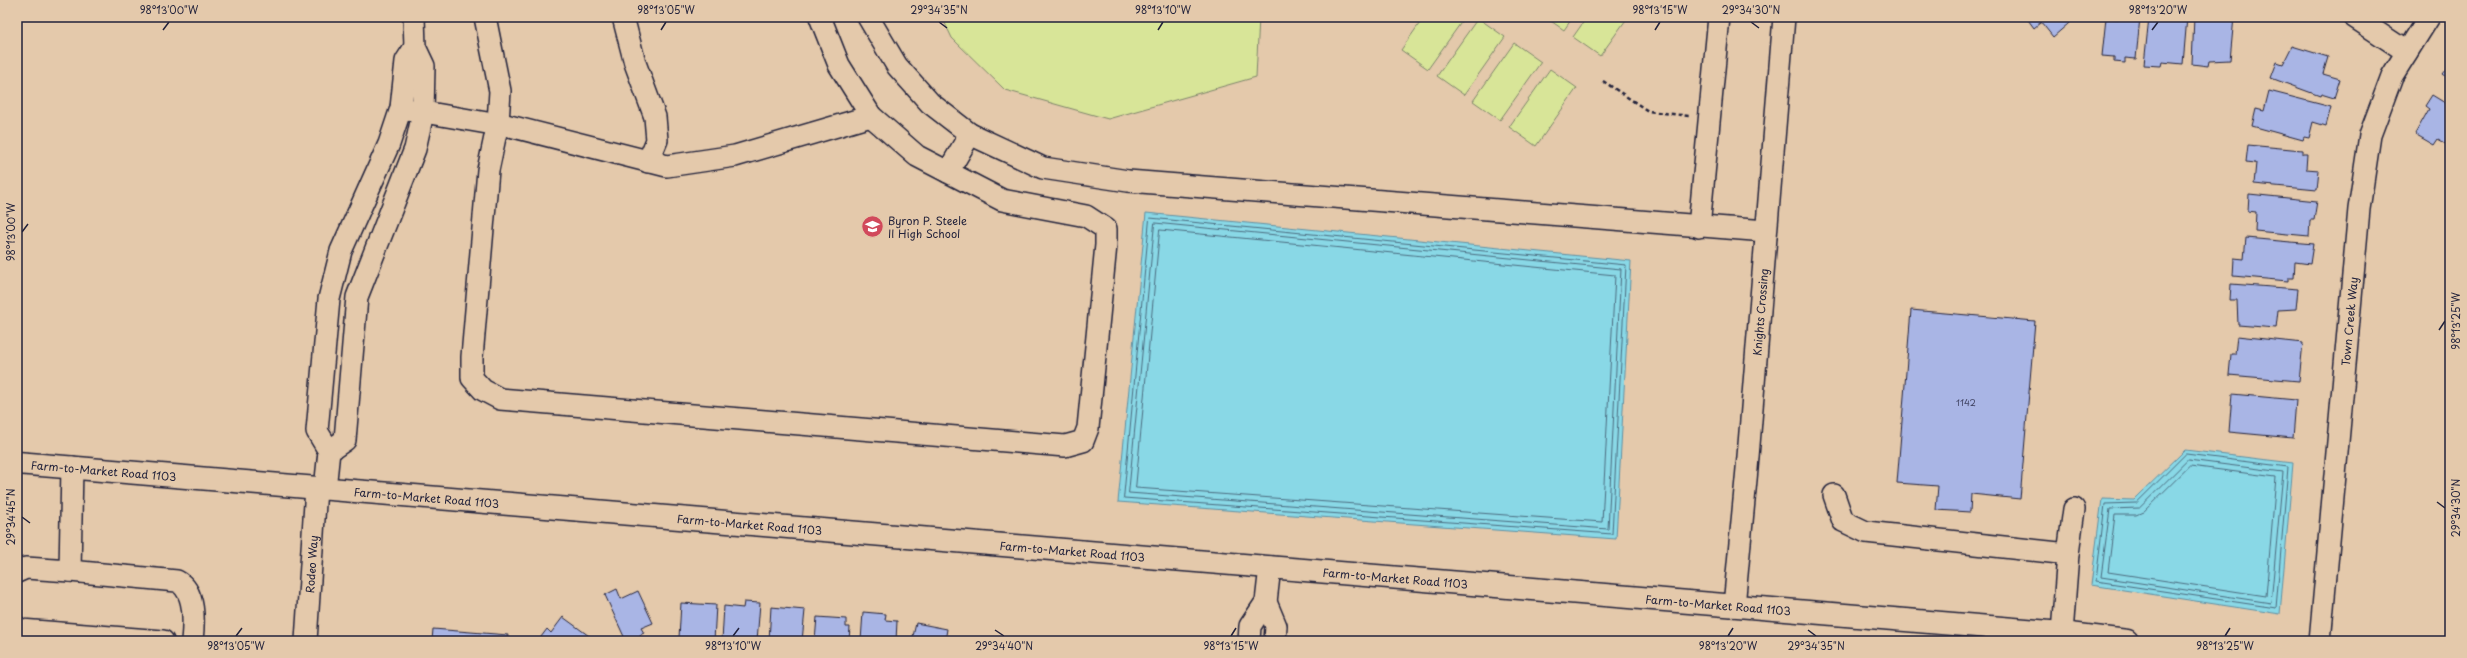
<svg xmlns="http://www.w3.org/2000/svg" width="2467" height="658" font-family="'Playpen Sans',sans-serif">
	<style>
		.green { fill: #d8e598; stroke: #7d846a }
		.water { fill: #89d8e6; stroke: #608fa2 }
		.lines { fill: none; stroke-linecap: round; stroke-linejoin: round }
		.shore { stroke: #4b6b7f; stroke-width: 1 }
		.building { fill: #a9b5e5; stroke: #22223b }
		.minor-casing { stroke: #22223b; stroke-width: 24 }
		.major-casing { stroke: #22223b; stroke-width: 25 }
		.path { stroke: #22223b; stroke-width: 2.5; stroke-dasharray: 4 3; stroke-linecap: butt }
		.minor { stroke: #e4c9ab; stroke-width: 21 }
		.major { stroke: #e4c9ab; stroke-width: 22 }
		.ticks { fill: none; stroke: #22223b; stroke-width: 1.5 }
		.labels { text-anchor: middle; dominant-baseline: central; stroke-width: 3; stroke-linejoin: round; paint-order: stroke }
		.number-label { font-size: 9px; fill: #444766 }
		.poi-label { font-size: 11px; fill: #22223b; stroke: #e4c9ab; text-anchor: start }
		.street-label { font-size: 11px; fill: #22223b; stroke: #e4c9ab }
		.neatline { fill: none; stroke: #22223b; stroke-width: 1.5 }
		.ticks-label { font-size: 10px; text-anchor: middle; fill: #22223b }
	</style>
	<rect width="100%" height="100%" fill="#e4c9ab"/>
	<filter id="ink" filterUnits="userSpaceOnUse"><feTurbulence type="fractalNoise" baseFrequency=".025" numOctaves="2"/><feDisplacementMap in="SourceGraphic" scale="8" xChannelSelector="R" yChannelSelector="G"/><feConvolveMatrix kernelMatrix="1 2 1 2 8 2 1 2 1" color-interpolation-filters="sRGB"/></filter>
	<g filter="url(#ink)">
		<g class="green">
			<polygon points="942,17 1259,17 1256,77 1108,119 1005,90 952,38"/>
			<polygon points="1424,17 1465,17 1428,69 1401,50"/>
			<polygon points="1545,17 1573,17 1564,30"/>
			<polygon points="1587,17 1628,17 1600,56 1573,37"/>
			<polygon points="1478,18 1505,37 1464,95 1437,76"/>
			<polygon points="1514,43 1541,62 1500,120 1473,101"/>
			<polygon points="1550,69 1577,88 1536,146 1509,127"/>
		</g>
		<g class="water">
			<polygon points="1146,213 1631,261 1616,539 1118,502"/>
			<polygon points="2185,450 2293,463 2280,614 2091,585 2102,499 2134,500"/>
		</g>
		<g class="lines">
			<g class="shore">
				<polygon points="1150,218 1626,265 1612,534 1124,498"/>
				<polygon points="1155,223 1621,269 1608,529 1129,493"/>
				<polygon points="1160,230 1615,275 1602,522 1136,488"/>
				<polygon points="2186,454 2288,467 2276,608 2096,581 2105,504 2136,503"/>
				<polygon points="2188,460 2283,472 2271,603 2101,577 2110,509 2139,508"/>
				<polygon points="2190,466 2276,477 2266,596 2108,572 2115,515 2136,515 2143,512"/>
			</g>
		</g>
		<g class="building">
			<polygon points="2026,17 2076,17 2053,37 2041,22 2034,28"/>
			<polygon points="2120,17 2140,17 2136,59 2125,58 2125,63 2114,62 2114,57 2102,56 2106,18 2119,19"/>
			<polygon points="2149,17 2187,17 2183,64 2162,62 2161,66 2144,65"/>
			<polygon points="2194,17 2234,17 2230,60 2209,61 2208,66 2192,64"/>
			<polygon points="2292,46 2328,57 2323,74 2340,79 2334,98 2321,94 2320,96 2271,78 2277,62 2283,64"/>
			<polygon points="2450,65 2450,79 2443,74"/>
			<polygon points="2269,91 2331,107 2326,126 2313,122 2309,138 2304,137 2303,140 2252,126 2256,109 2264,111"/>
			<polygon points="2432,95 2450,106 2450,146 2438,139 2434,145 2415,134 2429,109 2425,106"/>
			<polygon points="2248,145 2302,150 2302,154 2307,154 2306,169 2319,170 2317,190 2254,184 2256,163 2246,162"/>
			<polygon points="2249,194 2317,201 2314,220 2310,220 2309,236 2255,231 2256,212 2248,211"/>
			<polygon points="2246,238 2313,244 2310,264 2295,262 2294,278 2288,278 2288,281 2233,276 2234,258 2244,259"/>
			<polygon points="2231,284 2298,289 2296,309 2278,310 2276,328 2238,325 2237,300 2230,300"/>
			<polygon points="1911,310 2035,321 2020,499 1971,494 1970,512 1936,510 1938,486 1897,483"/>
			<polygon points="2237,336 2303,343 2299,381 2229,375 2231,354 2235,354"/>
			<polygon points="2232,394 2296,400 2293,438 2229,432"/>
			<polygon points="617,589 621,599 638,591 653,623 641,628 644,633 640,635 642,639 639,641 626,641 605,595"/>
			<polygon points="744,602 760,603 757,641 722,641 724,606 743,608"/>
			<polygon points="681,603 716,605 714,641 684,641 684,639 679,638"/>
			<polygon points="771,607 805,610 802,641 769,641"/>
			<polygon points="863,612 886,614 885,620 897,621 896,641 861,641"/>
			<polygon points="563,617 596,641 538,641 547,629 551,633"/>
			<polygon points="817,617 846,619 846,627 850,627 849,641 815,641"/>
			<polygon points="916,623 947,629 945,641 912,641"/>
			<polygon points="433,629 508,635 507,641 432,641"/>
		</g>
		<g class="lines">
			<defs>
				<g id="minor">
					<polyline points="485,17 500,91 498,123 488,170 472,357 472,378 483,390 500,399 1065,446 1083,441 1088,428 1106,245 1106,229 1086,216 1002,200 917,156 871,116 839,65 820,17"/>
					<polyline points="623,17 635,63 655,117 657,140 648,162"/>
					<polyline points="868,17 897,66 930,103 970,134 1043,168 1128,181 1766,231"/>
					<polyline points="2354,17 2407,52"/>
					<polyline points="401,108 487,123 498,123 667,166 735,156 871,116"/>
					<polyline points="948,172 970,134"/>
					<polyline points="1699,227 1719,17"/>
					<polyline points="329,451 345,440 357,297 415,149 423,113 424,66 415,47 414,17"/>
					<path d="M72,467L70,571L177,581C196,591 194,622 192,641"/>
					<polyline points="325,489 329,451 317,431 329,299 341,251 389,144 401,108 406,61 415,47"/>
					<polyline points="1834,495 1843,521 1866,532 2068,554 2062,633"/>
					<polyline points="2068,554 2074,509"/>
					<polyline points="17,572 26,568 70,571"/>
					<polyline points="1266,602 1276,626 1275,641"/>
					<path id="s1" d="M1734,606L1747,469L1784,17"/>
					<polyline points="17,627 21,630 163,641"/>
					<path id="s2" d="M306,641L316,488"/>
					<polyline points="1249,641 1250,626 1266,602 1270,567"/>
					<path id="s3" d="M2320,641L2359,209L2370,135L2392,76L2429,17"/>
				</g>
				<g id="major">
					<path id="s4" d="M17,463L2062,633L2127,641"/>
				</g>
			</defs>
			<use href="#minor" class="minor-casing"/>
			<use href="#major" class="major-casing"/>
			<polyline class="path" points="1603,81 1648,111 1689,116"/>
			<use href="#minor" class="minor"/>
			<use href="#major" class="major"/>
		</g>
	</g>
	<path class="ticks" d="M939,22L947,28M1751,22L1759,28M163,30L169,22M661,30L666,22M1158,30L1163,22M1655,30L1660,22M2152,30L2158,22M22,232L28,224M2439,330L2445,321M2437,502L2445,508M22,517L30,523M995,630L1004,636M1808,630L1816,636M236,636L242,628M733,636L739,628M1231,636L1236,628M1728,636L1733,628M2225,636L2230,628"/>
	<defs>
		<symbol id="school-disc" viewBox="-11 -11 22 22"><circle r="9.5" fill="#d1495b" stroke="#e4c9ab"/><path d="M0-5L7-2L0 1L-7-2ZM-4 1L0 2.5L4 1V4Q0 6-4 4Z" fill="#fff"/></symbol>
	</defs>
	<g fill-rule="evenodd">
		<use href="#school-disc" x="860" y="214" width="25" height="25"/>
	</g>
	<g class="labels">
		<g class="number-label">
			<text x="1966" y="402">1142</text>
		</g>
		<g class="poi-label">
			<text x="888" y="220">Byron P. Steele<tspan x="888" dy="13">II High School</tspan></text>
		</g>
		<g class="street-label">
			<text stroke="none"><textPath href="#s1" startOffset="295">Knights Crossing</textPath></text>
			<text stroke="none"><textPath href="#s3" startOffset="321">Town Creek Way</textPath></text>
			<text stroke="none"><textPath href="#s4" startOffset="87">Farm-to-Market Road 1103</textPath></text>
			<text stroke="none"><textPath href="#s4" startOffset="411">Farm-to-Market Road 1103</textPath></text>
			<text stroke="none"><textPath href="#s4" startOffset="735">Farm-to-Market Road 1103</textPath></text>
			<text stroke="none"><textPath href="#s4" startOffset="1059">Farm-to-Market Road 1103</textPath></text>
			<text stroke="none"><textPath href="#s2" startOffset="77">Rodeo Way</textPath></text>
			<text stroke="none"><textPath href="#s4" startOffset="1383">Farm-to-Market Road 1103</textPath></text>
			<text stroke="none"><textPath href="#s4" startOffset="1707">Farm-to-Market Road 1103</textPath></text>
		</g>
	</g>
	<rect width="2467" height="658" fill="none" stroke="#e4c9ab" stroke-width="44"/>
	<rect x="22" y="22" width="2423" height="614" class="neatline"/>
	<g class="ticks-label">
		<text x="169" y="14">98°13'00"W</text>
		<text x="666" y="14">98°13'05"W</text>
		<text x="939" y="14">29°34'35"N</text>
		<text x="1163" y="14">98°13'10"W</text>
		<text x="1660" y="14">98°13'15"W</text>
		<text x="1751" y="14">29°34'30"N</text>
		<text x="2158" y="14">98°13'20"W</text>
		<text transform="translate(11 232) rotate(-90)" y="4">98°13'00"W</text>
		<text transform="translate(2456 321) rotate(-90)" y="4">98°13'25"W</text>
		<text transform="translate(2456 508) rotate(-90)" y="4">29°34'30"N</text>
		<text transform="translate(11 517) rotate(-90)" y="4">29°34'45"N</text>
		<text x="236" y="650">98°13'05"W</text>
		<text x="733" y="650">98°13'10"W</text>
		<text x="1004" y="650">29°34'40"N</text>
		<text x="1231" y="650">98°13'15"W</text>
		<text x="1728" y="650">98°13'20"W</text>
		<text x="1816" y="650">29°34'35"N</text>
		<text x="2225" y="650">98°13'25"W</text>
	</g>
</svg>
